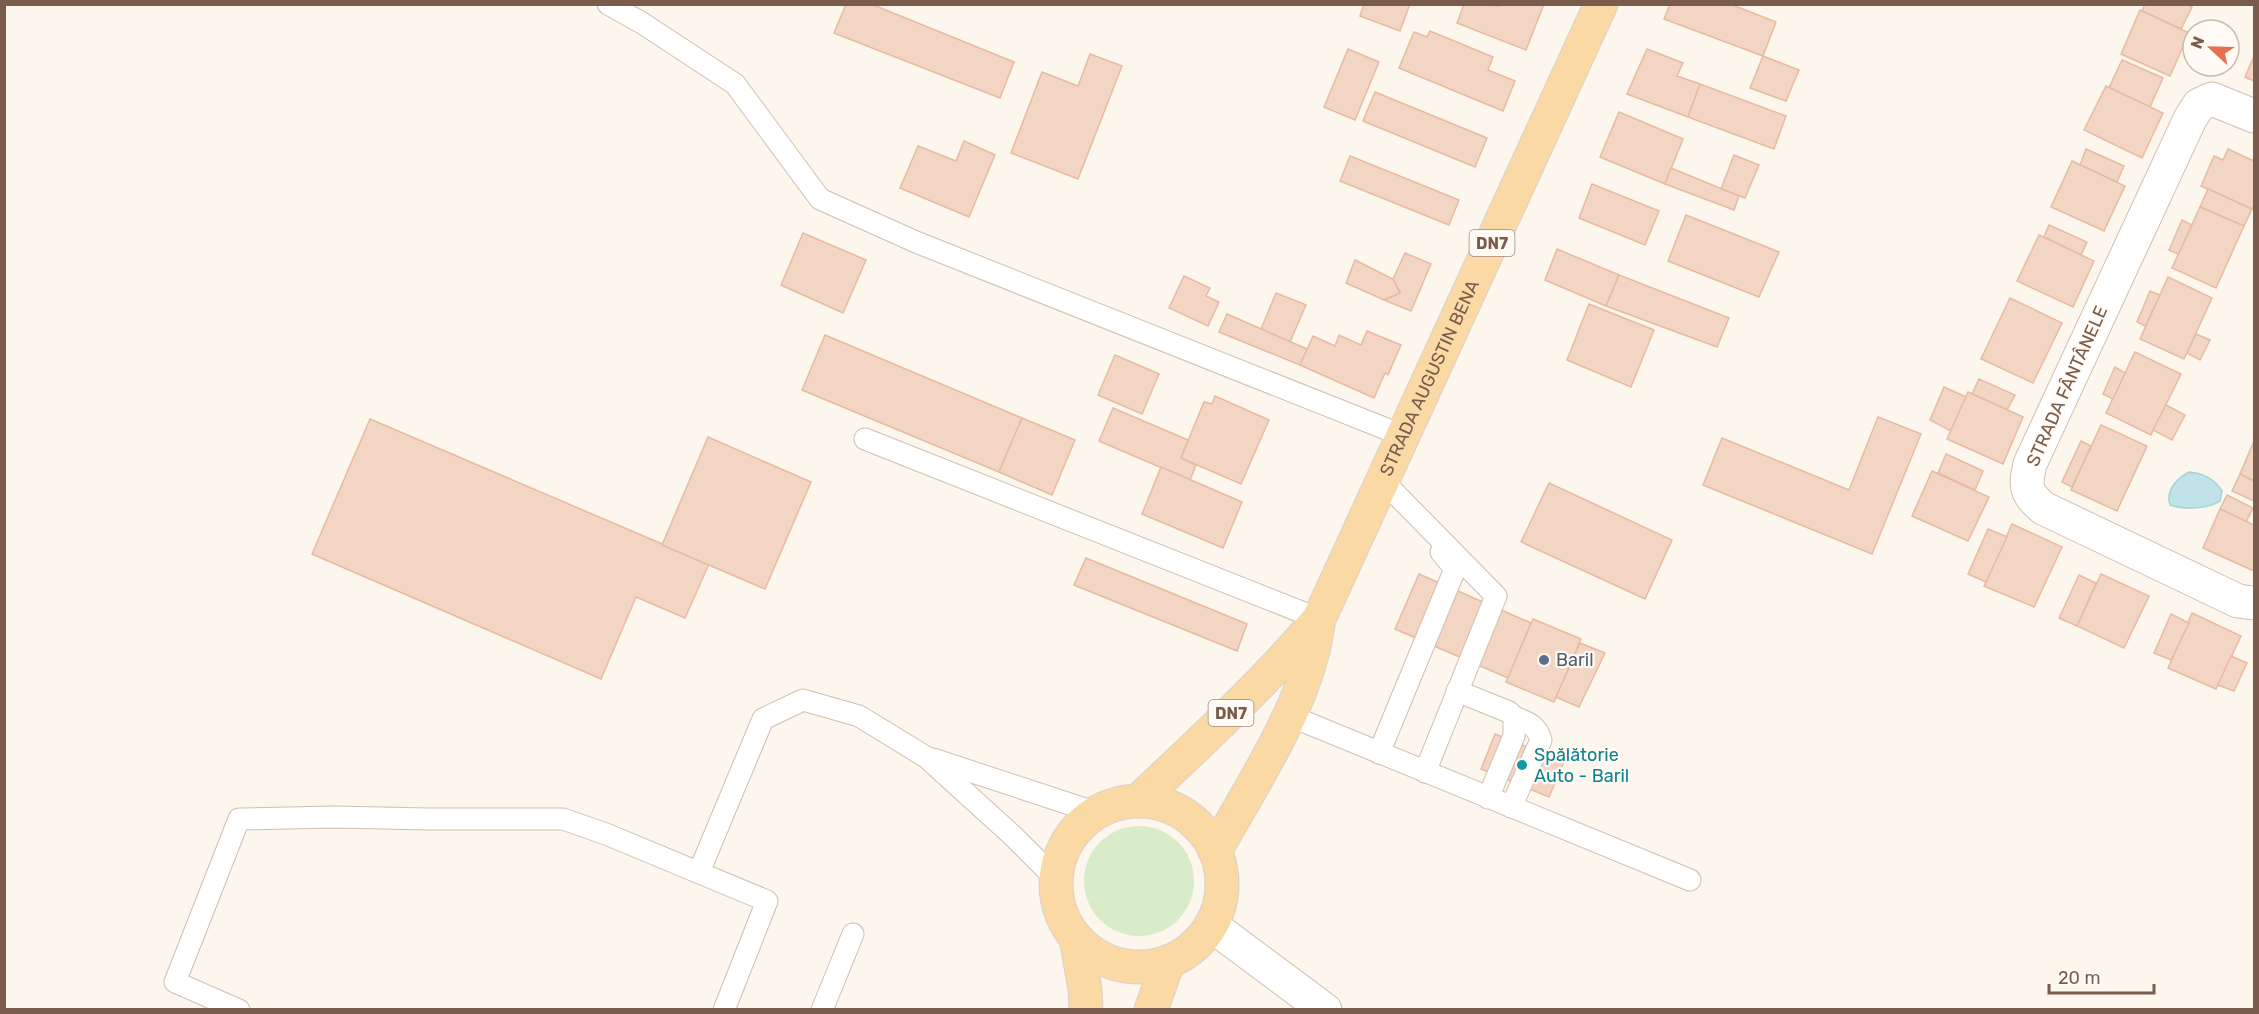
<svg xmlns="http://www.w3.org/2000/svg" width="2259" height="1014" font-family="Rubik,sans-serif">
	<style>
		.green { fill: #d8ecc9 }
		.water { fill: #bfe3e8; stroke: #a5d3da; stroke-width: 1.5 }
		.building { fill: #f3d5c3; stroke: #e6bba3; stroke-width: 1.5 }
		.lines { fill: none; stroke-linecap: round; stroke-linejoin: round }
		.service-casing { stroke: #d1beb0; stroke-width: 23 }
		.minor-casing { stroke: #d1beb0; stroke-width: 35 }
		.primary-casing { stroke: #dad1cd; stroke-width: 35 }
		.service { stroke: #fff; stroke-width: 21 }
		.minor { stroke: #fff; stroke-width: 33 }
		.primary { stroke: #fbd9a5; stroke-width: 33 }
		.service-dot { fill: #5c6f8a; stroke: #fffaf3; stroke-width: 2 }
		.culture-dot { fill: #0f9aa8; stroke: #fffaf3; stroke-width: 2 }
		.labels { text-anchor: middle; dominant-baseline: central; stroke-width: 4.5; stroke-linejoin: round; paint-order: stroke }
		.shield { fill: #fffaf3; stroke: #a28b7f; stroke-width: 1.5 }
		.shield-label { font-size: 16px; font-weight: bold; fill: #7a5c4d }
		.street-label { font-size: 18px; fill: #7a5c4d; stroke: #fffaf3 }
		.service-label { font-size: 18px; fill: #4e5e75; stroke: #fffaf3; text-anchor: start }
		.culture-label { font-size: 18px; fill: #0d838f; stroke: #fffaf3; text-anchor: start }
	</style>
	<rect width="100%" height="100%" fill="#fdf6ec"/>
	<circle class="green" cx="1139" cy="881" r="55"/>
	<path class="water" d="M2189,472C2203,473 2215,480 2222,491L2220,501C2209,509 2183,510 2170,505C2165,491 2177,478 2189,472Z"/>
	<g class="building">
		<polygon points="846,4 871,4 1014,62 1000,98 834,33"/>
		<polygon points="1364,4 1410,4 1400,31 1360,16"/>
		<polygon points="1464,4 1500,6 1501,4 1544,4 1526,50 1457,23"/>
		<polygon points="1670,4 1730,4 1776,22 1763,56 1664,19"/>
		<polygon points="2145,4 2186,4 2192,7 2181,29 2142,11"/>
		<polygon points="2140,10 2189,33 2170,76 2121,54"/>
		<polygon points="1430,31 1493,57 1488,70 1515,81 1503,111 1399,68 1414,32 1427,37"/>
		<polygon points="1348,49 1379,62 1355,120 1324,107"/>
		<polygon points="1647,49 1683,63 1677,76 1700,84 1688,117 1627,94"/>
		<polygon points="1090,54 1122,66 1078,179 1011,153 1042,72 1078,86"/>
		<polygon points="1763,56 1799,70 1786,101 1750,88"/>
		<polygon points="2254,56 2254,81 2245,77"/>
		<polygon points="2122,60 2163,78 2150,107 2109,88"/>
		<polygon points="1700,84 1786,116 1774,149 1688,117"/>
		<polygon points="2106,86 2163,113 2142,158 2084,130"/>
		<polygon points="1375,92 1487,138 1475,167 1363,121"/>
		<polygon points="1619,112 1683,139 1665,184 1600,157"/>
		<polygon points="964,141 995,155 969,217 900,188 918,146 956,161"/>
		<polygon points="2086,149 2124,166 2117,182 2080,165"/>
		<polygon points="2228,149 2254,161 2254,204 2252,209 2201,186 2214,156 2223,160"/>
		<polygon points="1734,155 1759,165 1745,198 1721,189"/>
		<polygon points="1350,156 1459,200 1449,225 1340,181"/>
		<polygon points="2072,161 2125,186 2104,231 2051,207"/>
		<polygon points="1671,168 1739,196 1734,210 1665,184"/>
		<polygon points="1592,184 1659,211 1645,245 1579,218"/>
		<polygon points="2208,189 2252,209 2244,226 2200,207"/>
		<polygon points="2200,207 2244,226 2216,288 2172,268"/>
		<polygon points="1686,215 1779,252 1759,297 1668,261"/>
		<polygon points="2182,220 2192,225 2178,254 2169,250"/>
		<polygon points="2049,225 2087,242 2081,255 2044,237"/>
		<polygon points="803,233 866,260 843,313 781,285"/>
		<polygon points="2039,235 2094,261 2073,307 2017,281"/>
		<polygon points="1557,249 1619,275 1606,306 1545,280"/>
		<polygon points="1405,253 1431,264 1411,311 1384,300 1400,293 1393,279"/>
		<polygon points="1355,260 1393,279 1400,293 1384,300 1346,283"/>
		<polygon points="1619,275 1729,318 1717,347 1606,306"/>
		<polygon points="1184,276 1210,288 1206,296 1219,302 1208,326 1169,308"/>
		<polygon points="2168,277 2212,298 2184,359 2140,339"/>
		<polygon points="2150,291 2160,295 2145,326 2137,322"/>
		<polygon points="1276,293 1306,305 1290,342 1261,329"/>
		<polygon points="2010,298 2062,323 2033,383 1981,359"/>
		<polygon points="1589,304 1654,330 1631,387 1567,360"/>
		<polygon points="1227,314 1307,349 1300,365 1219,332"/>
		<polygon points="1367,331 1401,345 1388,375 1385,373 1374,398 1300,365 1313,336 1335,346 1339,335 1361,345"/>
		<polygon points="2196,334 2210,340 2200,360 2187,353"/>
		<polygon points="825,335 1022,418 999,472 802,390"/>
		<polygon points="2135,352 2181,374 2151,435 2106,413"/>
		<polygon points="1115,355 1159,374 1142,414 1098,395"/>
		<polygon points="2115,367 2125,373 2113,399 2103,394"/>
		<polygon points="1979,379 2015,395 2007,410 1972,394"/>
		<polygon points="1944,387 1966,397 1951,431 1930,420"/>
		<polygon points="1968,392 2023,417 2003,464 1947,439"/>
		<polygon points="1215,396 1269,420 1241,484 1181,458 1204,402 1212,404"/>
		<polygon points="2166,405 2185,415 2172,440 2153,430"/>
		<polygon points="1113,408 1188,440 1181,458 1196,465 1190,480 1099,441"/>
		<polygon points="1878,417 1921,434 1872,554 1703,485 1722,438 1849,490"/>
		<polygon points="1022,418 1075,440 1052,495 999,472"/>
		<polygon points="370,419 709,564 685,618 636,597 601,679 312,554"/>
		<polygon points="2101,425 2147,446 2117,511 2071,490"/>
		<polygon points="708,437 811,482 765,589 662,545"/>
		<polygon points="2081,441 2091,446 2072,487 2062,482"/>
		<polygon points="2254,441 2254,481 2240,474"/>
		<polygon points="1946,454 1983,471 1975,490 1938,473"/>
		<polygon points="1161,467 1242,502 1223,548 1142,514"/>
		<polygon points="1932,471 1989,497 1968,541 1912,516"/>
		<polygon points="2240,474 2254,481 2254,501 2232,491"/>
		<polygon points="1549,483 1672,540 1645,599 1521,542"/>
		<polygon points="2227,495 2253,508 2246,522 2220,509"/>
		<polygon points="2220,509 2254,525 2254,571 2203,548"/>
		<polygon points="2012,524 2062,547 2034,607 1984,586"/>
		<polygon points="1988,529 2007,537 1986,582 1968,574"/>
		<polygon points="1086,558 1247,624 1237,651 1074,585"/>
		<polygon points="1419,574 1531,623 1508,678 1395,629"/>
		<polygon points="2101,574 2149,596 2124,648 2077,626"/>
		<polygon points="2079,575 2096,583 2077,626 2059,618"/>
		<polygon points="2192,613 2241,636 2216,689 2168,668"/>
		<polygon points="2171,614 2189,623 2171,660 2154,653"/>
		<polygon points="1533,619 1581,639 1554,702 1506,682"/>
		<polygon points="1580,643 1605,653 1579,707 1556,697"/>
		<polygon points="2231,656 2247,663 2234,691 2218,685"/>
		<polygon points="1495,734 1564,762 1549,797 1481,769"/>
	</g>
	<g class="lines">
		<defs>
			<g id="service">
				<polyline points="608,4 642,23 735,84 820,199 916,242 1404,436"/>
				<polyline points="865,439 1319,619"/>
				<polyline points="1383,481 1496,596 1425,772"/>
				<polyline points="1457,691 1509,712 1514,717 1514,736 1488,798"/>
				<polyline points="1288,715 1690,880"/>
				<polyline points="1379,753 1455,569 1441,552"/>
				<polyline points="933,759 1097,813"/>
				<path d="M1511,807L1541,740C1537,725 1527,722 1514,717"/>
				<polyline points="699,872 763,719 803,700 859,716 926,757 1013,836 1056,879"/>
				<polyline points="239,1010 175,982 239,819 334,817 429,819 563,819 606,834 767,901 724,1010"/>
				<polyline points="822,1010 853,934"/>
			</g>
			<g id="minor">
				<path d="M2254,116L2212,99L2199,105L2190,119L2030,464C2025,487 2025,492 2043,508L2238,601L2254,603"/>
				<polyline points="1211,925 1325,1010"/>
			</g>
			<g id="primary">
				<path id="s1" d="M1138,801C1201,742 1263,684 1319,619L1601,4"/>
				<circle cx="1139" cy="884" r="83"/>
				<path d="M1215,851C1252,785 1309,700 1318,624"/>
				<polyline points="1076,938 1085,989 1086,1010"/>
				<polyline points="1151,1010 1168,962"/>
			</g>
		</defs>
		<use href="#service" class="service-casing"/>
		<use href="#minor" class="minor-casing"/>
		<use href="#primary" class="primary-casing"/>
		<use href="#service" class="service"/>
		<use href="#minor" class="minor"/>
		<use href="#primary" class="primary"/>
	</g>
	<circle class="service-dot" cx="1544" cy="660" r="6"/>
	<circle class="culture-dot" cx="1522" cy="765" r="6"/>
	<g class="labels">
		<g class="shield">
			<rect x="1469.5" y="230" width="45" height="26" rx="4.5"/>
			<rect x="1208.5" y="700" width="45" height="26" rx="4.5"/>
		</g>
		<g class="shield-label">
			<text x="1492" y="243">DN7</text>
			<text x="1231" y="713">DN7</text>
		</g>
		<g class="street-label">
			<text stroke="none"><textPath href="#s1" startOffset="522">STRADA AUGUSTIN BENA</textPath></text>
			<text transform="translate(2067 386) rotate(-66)">STRADA FÂNTÂNELE</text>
		</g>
		<g class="service-label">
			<text x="1556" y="660">Baril</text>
		</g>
		<g class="culture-label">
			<text x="1534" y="755">Spălătorie<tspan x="1534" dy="21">Auto - Baril</tspan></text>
		</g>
	</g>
	<rect width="2259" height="1014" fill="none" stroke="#7a5c4d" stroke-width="12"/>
	<g transform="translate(2211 48) rotate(292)"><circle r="28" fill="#fffaf3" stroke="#cabbb1" stroke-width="1.5"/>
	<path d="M0-4.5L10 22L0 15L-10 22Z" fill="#e76f51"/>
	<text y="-9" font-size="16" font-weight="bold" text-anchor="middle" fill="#7a5c4d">N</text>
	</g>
	<path d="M2049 984v9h105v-9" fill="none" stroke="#7a5c4d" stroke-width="3"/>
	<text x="2058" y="984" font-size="18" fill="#7a5c4d" stroke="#fffaf3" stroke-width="4.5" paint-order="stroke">20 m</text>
</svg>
